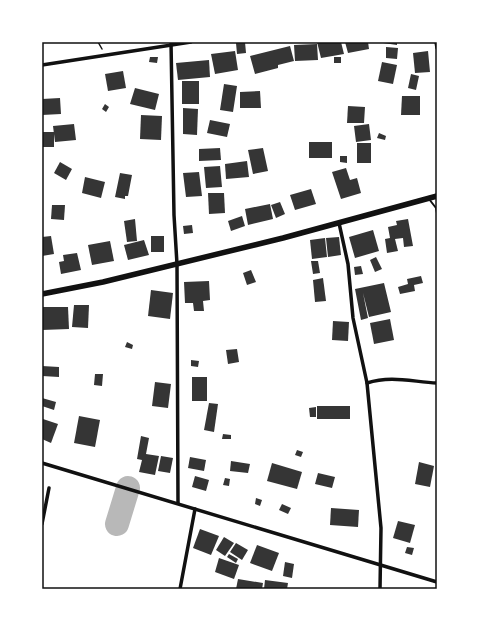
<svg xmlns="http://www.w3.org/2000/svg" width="479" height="631" font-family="'PT Sans',sans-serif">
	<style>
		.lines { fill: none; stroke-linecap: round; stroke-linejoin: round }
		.taxiway { stroke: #b8b8b8; stroke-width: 24 }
		.building { fill: #353535 }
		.path { stroke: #111; stroke-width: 1.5 }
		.service { stroke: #111; stroke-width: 2 }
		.minor { stroke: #111; stroke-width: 3.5 }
		.primary { stroke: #111; stroke-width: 5.5 }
		.neatline { fill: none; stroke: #111; stroke-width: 1.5 }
	</style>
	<rect width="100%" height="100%" fill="#fff"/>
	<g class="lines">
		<polyline class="taxiway" points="117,524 128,488"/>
	</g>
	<g class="building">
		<polygon points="245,42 246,53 237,54 236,43"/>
		<polygon points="317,42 341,42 344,54 321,58"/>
		<polygon points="345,42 368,42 369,49 348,53"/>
		<polygon points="376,42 397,42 397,45"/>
		<polygon points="317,44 318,60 295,61 294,45"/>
		<polygon points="290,46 294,61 278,65 278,68 255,74 250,56"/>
		<polygon points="386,47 398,48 397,59 386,58"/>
		<polygon points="235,51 238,70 215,74 211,54"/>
		<polygon points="428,51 430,72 415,73 413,53"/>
		<polygon points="150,57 158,57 157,63 149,62"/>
		<rect x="334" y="57" width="7" height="6"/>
		<polygon points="209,60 210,77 178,80 176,63"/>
		<polygon points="382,62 397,65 393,84 378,81"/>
		<polygon points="123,71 126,88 108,91 105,74"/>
		<polygon points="411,74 419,76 416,90 408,88"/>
		<rect x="182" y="81" width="17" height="23"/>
		<polygon points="224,84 237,86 233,112 220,110"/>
		<polygon points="135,88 159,94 155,110 130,104"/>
		<polygon points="260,91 261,108 240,108 240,92"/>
		<polygon points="402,96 420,96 420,115 401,115"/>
		<polygon points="60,98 61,114 42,115 42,99"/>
		<polygon points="105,104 109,107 106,112 102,109"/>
		<polygon points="348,106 365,107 364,123 347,123"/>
		<polygon points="183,108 198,109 197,135 183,134"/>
		<polygon points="141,115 162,116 161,140 140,139"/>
		<polygon points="210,120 230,124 227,137 207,133"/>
		<polygon points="74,124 76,140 55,142 53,126"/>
		<polygon points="369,124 371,140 356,142 354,126"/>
		<rect x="42" y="132" width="12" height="15"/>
		<polygon points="379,133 386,136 385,140 377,138"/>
		<rect x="309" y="142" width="23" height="16"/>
		<rect x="357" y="143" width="14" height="20"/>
		<polygon points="220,148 221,160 199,161 199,149"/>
		<polygon points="263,148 268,171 253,174 248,150"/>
		<polygon points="340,156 347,156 347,163 340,162"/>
		<polygon points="247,161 249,177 226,179 225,164"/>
		<polygon points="60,162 72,169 66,180 54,173"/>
		<polygon points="220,166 222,187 206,188 204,167"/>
		<polygon points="346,168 350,180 357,178 361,193 341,199 332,172"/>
		<polygon points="199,172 202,196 186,197 183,173"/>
		<polygon points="120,173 132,175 128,196 125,196 125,199 115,197"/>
		<polygon points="85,177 105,182 101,198 82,193"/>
		<polygon points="311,189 316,204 295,210 290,195"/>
		<polygon points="208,193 224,193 225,213 209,214"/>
		<polygon points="280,202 285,214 276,218 271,205"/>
		<polygon points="270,204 273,219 248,225 245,209"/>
		<polygon points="52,205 65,205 64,220 51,219"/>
		<polygon points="242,216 245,226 231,231 228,221"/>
		<polygon points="135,219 137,241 127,242 124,221"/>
		<polygon points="408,219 413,246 404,247 403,238 395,239 398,251 387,253 385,239 390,238 388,227 397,225 396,221"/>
		<polygon points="192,225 193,233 184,234 183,226"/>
		<polygon points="373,230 379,251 355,258 349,237"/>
		<polygon points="51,236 54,254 42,256 42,237"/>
		<rect x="151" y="236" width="13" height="16"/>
		<polygon points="339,237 341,255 328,257 326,238"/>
		<polygon points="325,238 327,257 312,259 310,240"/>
		<polygon points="144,240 149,255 128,260 124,245"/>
		<polygon points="110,241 114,261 92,265 88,245"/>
		<polygon points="77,253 81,270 61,274 59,262 64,261 63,255"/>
		<polygon points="376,257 382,269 375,272 370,260"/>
		<polygon points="311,261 318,261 320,273 313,274"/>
		<polygon points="361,266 363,274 355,275 354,267"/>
		<polygon points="251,270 256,282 247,285 243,273"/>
		<polygon points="421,276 423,283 414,285 415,291 400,294 398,287 408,284 407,279"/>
		<polygon points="323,278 326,301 315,302 313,280"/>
		<polygon points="209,281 210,300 203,301 204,311 194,311 193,303 185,303 184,282"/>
		<polygon points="384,283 391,312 369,317 363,293 368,318 361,320 355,289"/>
		<polygon points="151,290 173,293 170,319 148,316"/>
		<polygon points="74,305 89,305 88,328 72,327"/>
		<polygon points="42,307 68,307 69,329 42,330"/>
		<polygon points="390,319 394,340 374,344 370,323"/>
		<polygon points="333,321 349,322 348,341 332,340"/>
		<polygon points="127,342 133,345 132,349 125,347"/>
		<polygon points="237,349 239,362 228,364 226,350"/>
		<polygon points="191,360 199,361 198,367 191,366"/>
		<polygon points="42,366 59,367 59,377 42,376"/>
		<polygon points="95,374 103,374 102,386 94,385"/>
		<rect x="192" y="377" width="15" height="24"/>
		<polygon points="155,382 171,384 168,408 152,406"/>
		<polygon points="42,398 56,402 54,410 42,406"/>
		<polygon points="209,403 218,404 214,432 204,430"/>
		<rect x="317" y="406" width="33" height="13"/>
		<polygon points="316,407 316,417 310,417 309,408"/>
		<polygon points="79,416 100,420 95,447 74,443"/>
		<polygon points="43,419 58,424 51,443 42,439"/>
		<polygon points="223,434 231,435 231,439 222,439"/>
		<polygon points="141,436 149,438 146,454 159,456 155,475 139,472 142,460 137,459"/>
		<polygon points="297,450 303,452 301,457 295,455"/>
		<polygon points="161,456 173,458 170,473 158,471"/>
		<polygon points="190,457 206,460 204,471 188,468"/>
		<polygon points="231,461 250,464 248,473 230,471"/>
		<polygon points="419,462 434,466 430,487 415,484"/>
		<polygon points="272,463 302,472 297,489 267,481"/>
		<polygon points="318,473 335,477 332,488 315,484"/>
		<polygon points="195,476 209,480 206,491 192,487"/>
		<polygon points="225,478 230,479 229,486 223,485"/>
		<polygon points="256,498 262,500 260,506 255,504"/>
		<polygon points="282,504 291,508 288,514 279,510"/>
		<polygon points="331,508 359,510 358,527 330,525"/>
		<polygon points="398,521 415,525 410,543 393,538"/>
		<polygon points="200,529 219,536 211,555 193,548"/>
		<polygon points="224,537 234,543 225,556 216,550"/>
		<polygon points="236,543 248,550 242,560 230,552"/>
		<polygon points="257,545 279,553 272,571 250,563"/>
		<polygon points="407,547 414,548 412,555 405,553"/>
		<polygon points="229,554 238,559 236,563 227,557"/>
		<polygon points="219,558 239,565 234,579 215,572"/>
		<polygon points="285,562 294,564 292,578 283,576"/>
		<polygon points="238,579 263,583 262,589 236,589"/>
		<polygon points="265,580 288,583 287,589 264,589"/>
	</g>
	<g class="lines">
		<polyline class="path" points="98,42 102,49"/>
		<polyline class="service" points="429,199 436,208 437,213"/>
		<g class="minor">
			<polyline points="171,42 174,215 177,264 178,503"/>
			<polyline points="436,42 437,48"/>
			<polyline points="42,65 191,42"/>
			<polyline points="339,223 348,264 353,318 367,383 381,528 380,589"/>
			<path d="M367,383C391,375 413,382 437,383"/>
			<polyline points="42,463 437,582"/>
			<polyline points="42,524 49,488"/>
			<polyline points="180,589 195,509"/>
		</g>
		<polyline class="primary" points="42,294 103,282 283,238 437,196"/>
	</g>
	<rect width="479" height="631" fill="none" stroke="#ffffff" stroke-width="86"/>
	<rect x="43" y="43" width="393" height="545" class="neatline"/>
</svg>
